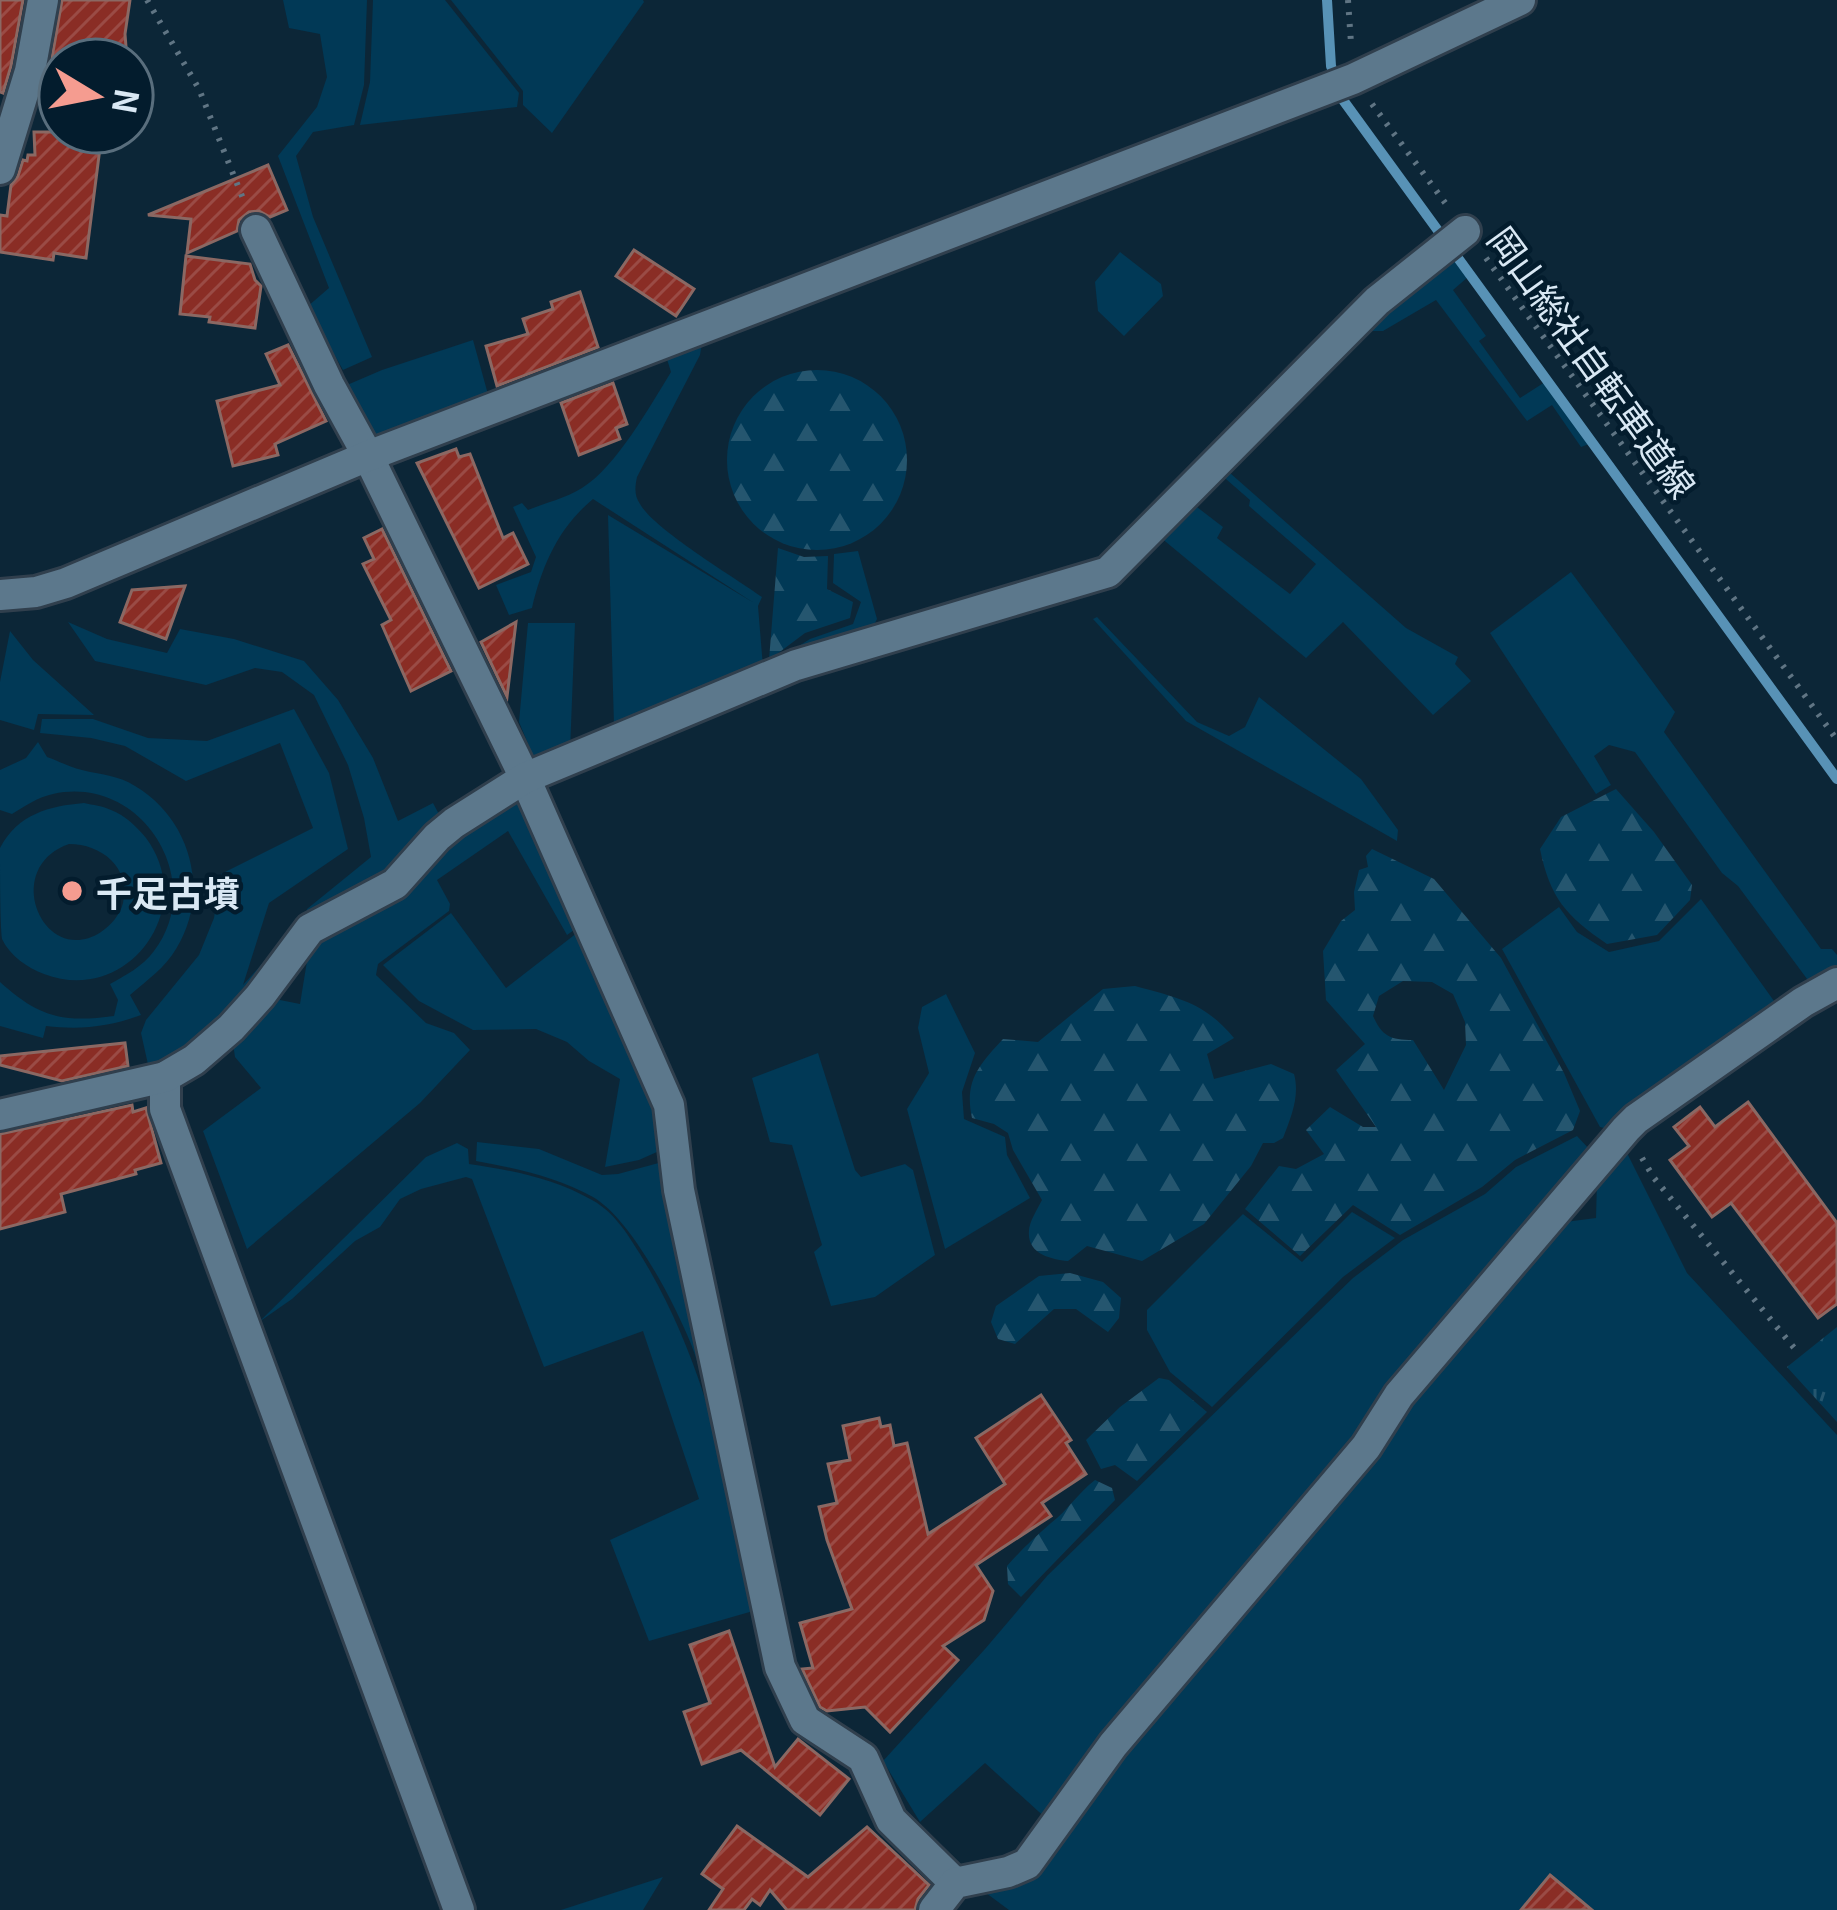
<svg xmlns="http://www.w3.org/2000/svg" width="1837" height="1910" font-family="Georgia,'Noto Sans JP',serif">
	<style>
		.grass { fill: #013956; fill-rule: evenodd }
		.forest { fill: url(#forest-firs); fill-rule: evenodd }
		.park { fill: url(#park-tufts) }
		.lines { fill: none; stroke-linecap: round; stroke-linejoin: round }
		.stream { stroke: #5892b6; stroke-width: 10 }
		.building { fill: url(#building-hatch); stroke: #8b6863; stroke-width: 3 }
		.street-casing { stroke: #303f4d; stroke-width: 36 }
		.path { stroke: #607584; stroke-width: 6; stroke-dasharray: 3 9; stroke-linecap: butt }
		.street { stroke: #5c788c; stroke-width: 30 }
		.poi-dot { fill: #f59c90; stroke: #031c2d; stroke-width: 4.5 }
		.labels { text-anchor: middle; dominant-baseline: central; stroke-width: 9; stroke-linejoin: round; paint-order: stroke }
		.street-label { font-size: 36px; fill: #d9e8f4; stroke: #031c2d }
		.poi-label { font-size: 36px; font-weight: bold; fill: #d9e8f4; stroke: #031c2d; text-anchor: start }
	</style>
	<defs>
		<pattern id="forest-firs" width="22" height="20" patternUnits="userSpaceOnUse" patternTransform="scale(3)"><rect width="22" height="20" fill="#013956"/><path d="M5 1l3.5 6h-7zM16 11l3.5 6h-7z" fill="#25566f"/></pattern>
		<pattern id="park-tufts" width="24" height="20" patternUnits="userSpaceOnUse" patternTransform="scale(3)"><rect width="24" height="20" fill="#013956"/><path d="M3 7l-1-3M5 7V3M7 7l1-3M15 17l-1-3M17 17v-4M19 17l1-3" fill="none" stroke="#25566f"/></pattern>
		<pattern id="building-hatch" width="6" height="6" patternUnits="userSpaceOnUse" patternTransform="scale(3)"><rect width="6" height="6" fill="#8a2d25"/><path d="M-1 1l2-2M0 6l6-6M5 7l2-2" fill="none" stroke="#9a4b45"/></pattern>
	</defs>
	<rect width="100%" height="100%" fill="#0c2637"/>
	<g class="grass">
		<polygon points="283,0 367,0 364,85 354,125 313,132 296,156 313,217 372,357 343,370 307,307 329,288 278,156 317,107 327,77 320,34 289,28"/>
		<polygon points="373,0 445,0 519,93 517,107 360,125 370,82"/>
		<polygon points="451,0 643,0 644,2 552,133 523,105 523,91"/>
		<polygon points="1120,252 1161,284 1163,296 1124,336 1098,311 1095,282"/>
		<polygon points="1449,254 1468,277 1453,290 1486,336 1479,341 1520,398 1545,382 1589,444 1581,447 1552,405 1527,421 1436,300 1383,331 1354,331"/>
		<polygon points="473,340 489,398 380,436 369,431 347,385 382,370"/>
		<path d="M702,343L700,355L637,477C635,487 634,495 640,504C655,530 734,577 762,597L758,606L763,667L614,725L608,515L754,603L593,499C559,527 542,565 532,608L509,615L496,585L531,572L536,557L513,507L522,503L528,510C545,503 566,498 582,488C616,467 650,406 671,372L666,356Z"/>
		<polygon points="1219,473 1230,473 1406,628 1458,657 1455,664 1471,681 1433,715 1343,622 1306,658 1160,537 1193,504 1223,527 1217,538 1290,594 1316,564 1249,506 1250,500"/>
		<polygon points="858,551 877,619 869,635 770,664 810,639 853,624 861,602 833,583 834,554"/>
		<polygon points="1571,572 1675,712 1664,732 1821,949 1832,949 1837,955 1837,972 1813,987 1738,886 1722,873 1635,752 1609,745 1594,756 1611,785 1596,794 1490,633"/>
		<polygon points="1097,617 1197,722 1229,736 1245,727 1259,697 1361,779 1398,830 1397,841 1186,721 1093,619"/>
		<polygon points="68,622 107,639 167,653 180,629 234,639 304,661 338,700 373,758 398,821 433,803 441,818 398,864 337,899 227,1018 192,1045 149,1069 141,1033 146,1020 199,955 214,918 221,874 313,828 280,743 186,781 125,746 91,738 40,733 42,719 93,719 148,738 207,741 294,709 329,773 348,849 269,903 243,985 306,915 307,909 371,857 364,818 348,765 314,695 282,672 255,668 206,685 95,661"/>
		<polygon points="528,623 575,623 570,751 536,763 519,722"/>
		<polygon points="10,631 33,660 94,715 38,714 34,730 0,720 0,682"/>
		<path d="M38,742L47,757C58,761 70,767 82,770C101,775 118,775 135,786C191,819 211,893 176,949C165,968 147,980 130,995L141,1015C109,1027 80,1030 46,1026L43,1038L0,1026V982C39,1017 62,1023 114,1016L118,1000L110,984C126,975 142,967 154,951C208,880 141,774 53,794C38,797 25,806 12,814L0,810V770L26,758Z"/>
		<polygon points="513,799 524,799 581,925 567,935 508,831 437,880 450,904 449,911 378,964 376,975 426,1023 454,1033 470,1050 420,1103 247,1249 203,1131 261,1088 235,1057 233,1044 282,986 280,1000 300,1004 308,955 327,932 462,828"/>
		<path d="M84,803C93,805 103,806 111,810C125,815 137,827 146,838C199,909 127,1006 44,974C28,968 10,956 2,939C0,923 0,869 0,848C18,814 49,806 84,803ZM69,844C101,844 131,867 123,903C120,915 111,925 101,932C44,969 0,868 69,844Z"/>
		<polygon points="1701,899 1779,1008 1612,1130 1600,1127 1502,949 1559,907 1577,932 1609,952 1659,941"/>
		<polygon points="451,913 506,988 582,929 650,1072 668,1147 639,1160 605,1167 620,1079 589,1061 567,1042 536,1029 473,1030 419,1001 383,965"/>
		<polygon points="946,994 975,1053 962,1092 964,1119 1005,1137 1007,1155 1030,1198 945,1249 907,1109 929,1073 918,1028 922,1007"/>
		<polygon points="818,1053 855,1170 861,1177 905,1164 913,1170 935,1255 875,1297 831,1306 814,1252 822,1245 792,1145 770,1142 752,1078"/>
		<polygon points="1577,1136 1591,1151 1049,1821 985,1763 920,1822 883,1761 985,1649 1047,1576 1353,1278 1403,1240 1485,1194 1516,1167"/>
		<path d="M477,1142L539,1149L602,1175L618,1174L666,1161L716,1425C707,1398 701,1370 691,1344C674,1302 631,1219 593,1197C556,1177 516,1168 476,1161Z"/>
		<path d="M457,1143L468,1149L469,1164C511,1170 554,1178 592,1200C614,1212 627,1233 640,1254C707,1362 730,1488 760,1609L649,1641L610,1540L699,1499L643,1331L544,1367L472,1179L466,1177L421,1189L400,1199L380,1227L355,1241L292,1299L259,1322L426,1157Z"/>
		<polygon points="1623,1145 1687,1273 1837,1435 1837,1910 1009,1910 982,1890 1120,1753 1414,1390 1565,1222 1596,1218 1597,1180"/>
		<polygon points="1352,1212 1395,1238 1343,1277 1212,1407 1170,1372 1147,1330 1147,1310 1243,1214 1302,1262"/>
		<polygon points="663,1877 643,1910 561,1910"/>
	</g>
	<g class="forest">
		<circle cx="817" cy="460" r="90"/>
		<polygon points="778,548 804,557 828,556 827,589 853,602 850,618 805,633 769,660"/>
		<path d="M1616,789L1654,832L1692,885L1690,900L1657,935L1607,944C1566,916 1550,898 1540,849L1561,817Z"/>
		<path d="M1372,849L1434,879L1501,958L1564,1073L1580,1111L1573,1130L1515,1160L1482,1187L1400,1235L1353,1205L1300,1256L1245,1209L1279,1166L1296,1169L1324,1154L1306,1130L1330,1107L1363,1127H1376L1336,1070L1365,1044L1326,1000L1323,951L1341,921L1355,910L1354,892L1359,870L1368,867L1366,856ZM1403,981L1432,982L1453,994L1465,1022L1466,1045L1444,1090L1413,1040C1390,1040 1382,1036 1373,1016L1379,996Z"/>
		<path d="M1135,986C1178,998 1204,1002 1234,1038L1207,1054L1214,1079L1271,1064L1294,1074C1300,1096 1291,1117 1283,1138L1274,1143H1263L1251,1166L1204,1224L1142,1261L1087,1246L1068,1261C1051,1259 1027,1254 1029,1231C1029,1222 1038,1208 1042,1200L1013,1150L1008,1133L994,1124L972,1118C964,1081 979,1065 1003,1039L1038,1042L1103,989Z"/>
		<polygon points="1070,1273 1103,1282 1121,1298 1119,1318 1108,1332 1076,1309 1054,1309 1015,1344 998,1339 991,1322 996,1306 1039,1276"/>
		<polygon points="1159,1378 1169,1380 1207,1412 1137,1481 1115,1465 1101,1469 1086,1440 1120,1407"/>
		<path d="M1095,1480L1112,1488L1115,1500L1021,1597L1008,1584L1007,1566C1022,1549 1034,1538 1051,1523C1068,1510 1078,1493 1095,1480Z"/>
	</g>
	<polygon class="park" points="1837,1327 1837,1422 1787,1367"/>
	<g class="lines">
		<polyline class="stream" points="1327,0 1331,66 1343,100 1837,779"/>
	</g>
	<g class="building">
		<polygon points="0,0 23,0 11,66 3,93 0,92"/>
		<polygon points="62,0 130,0 125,34 127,60 60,60 60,103 42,100 49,75"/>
		<polygon points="34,132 102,132 86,258 54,253 53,260 0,252 0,215 7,216 11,185 18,176 23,160 27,161 28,155 35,155"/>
		<polygon points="268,165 287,210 270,217 259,211 249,212 239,220 237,231 187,253 191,219 148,215"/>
		<polygon points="634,250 694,289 676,316 616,276"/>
		<polygon points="186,256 250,264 255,280 261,286 255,328 209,322 210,317 180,314"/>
		<polygon points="580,292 598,347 497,386 486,346 528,334 523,319 553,309 551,302"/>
		<polygon points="288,345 326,421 275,444 278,455 233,466 217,401 280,385 266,354"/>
		<polygon points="613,383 627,424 616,428 620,439 579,455 561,403"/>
		<polygon points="456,449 459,457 470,454 503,538 513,533 528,564 479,588 417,463"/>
		<polygon points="382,529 451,671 411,691 382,625 391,620 363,564 374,559 364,538"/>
		<polygon points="185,586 166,639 120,622 132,590"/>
		<polygon points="516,622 507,697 481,642"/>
		<polygon points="125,1043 128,1066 62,1081 0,1065 0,1056"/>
		<polygon points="1748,1102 1837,1223 1837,1304 1818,1318 1731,1203 1712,1217 1670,1160 1689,1146 1674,1127 1700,1107 1715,1127"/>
		<polygon points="132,1105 133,1112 146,1108 161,1163 135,1170 136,1174 61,1194 65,1212 0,1229 0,1134"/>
		<polygon points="1041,1395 1071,1440 1066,1443 1086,1474 1042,1503 1051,1516 976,1565 993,1591 984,1620 943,1646 958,1660 890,1732 865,1707 827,1711 820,1707 802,1669 813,1668 800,1623 852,1609 827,1540 819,1507 837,1503 828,1464 850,1460 843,1426 879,1418 881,1427 890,1425 894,1446 907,1443 928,1534 1005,1484 976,1438"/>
		<polygon points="729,1631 775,1767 798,1739 849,1779 820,1815 741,1750 702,1764 684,1712 710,1703 690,1645"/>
		<polygon points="737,1826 808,1877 867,1827 929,1885 918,1899 915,1910 787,1910 770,1890 760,1905 752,1899 744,1910 709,1910 723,1889 702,1874"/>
		<polygon points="1550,1875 1592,1910 1521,1910"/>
	</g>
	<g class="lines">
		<defs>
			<g id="street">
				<polyline points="0,169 30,71 43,0"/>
				<polyline points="256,230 329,385 368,456 525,778 669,1105 679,1190 780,1667 805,1720 863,1758 891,1820 955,1883"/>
				<polyline points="0,595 36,592 66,583 368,456 1353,79 1520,0"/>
				<polyline points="165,1077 165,1109 459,1910"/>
				<polyline points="0,1115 165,1077 194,1060 231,1028 260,996 310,929 395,884 437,837 454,823 525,778 796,665 1108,572 1377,301 1465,231"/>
				<polyline points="934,1910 955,1883 1008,1872 1027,1864 1113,1745 1366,1447 1399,1395 1626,1129 1636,1119 1803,1002 1837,983"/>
			</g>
		</defs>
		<use href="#street" class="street-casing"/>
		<g class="path">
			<polyline points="147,0 199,89 244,201"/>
			<polyline points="1348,0 1351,43"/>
			<polyline points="1372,104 1446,204"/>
			<polyline points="1486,258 1837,740"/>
			<polyline points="1642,1158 1654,1178 1795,1349"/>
		</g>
		<use href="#street" class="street"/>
	</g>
	<circle class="poi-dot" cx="72" cy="891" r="12"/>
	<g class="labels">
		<g class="street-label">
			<text transform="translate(1594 361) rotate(54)">岡山総社自転車道線</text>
		</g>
		<g class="poi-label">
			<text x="96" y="891">千足古墳</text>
		</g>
	</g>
	<g transform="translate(96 96) rotate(100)"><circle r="57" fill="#031c2d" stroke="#596e7d" stroke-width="3"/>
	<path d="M0-9L21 45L0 30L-21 45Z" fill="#f59c90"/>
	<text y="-18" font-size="33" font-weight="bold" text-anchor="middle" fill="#d9e8f4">N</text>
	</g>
</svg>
